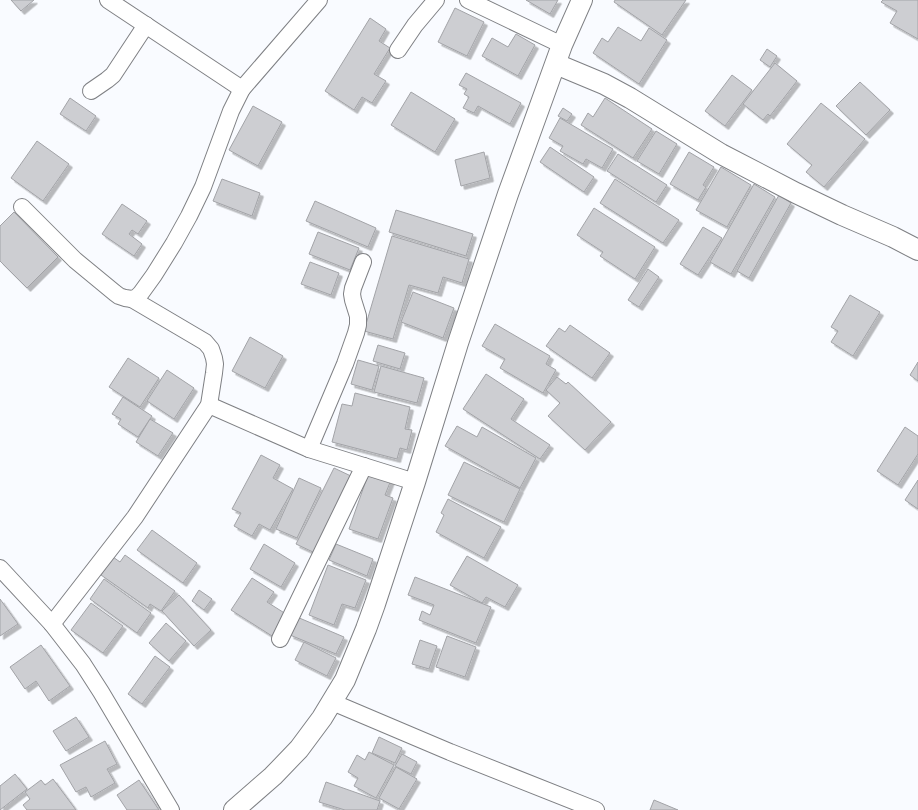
<svg xmlns="http://www.w3.org/2000/svg" width="918" height="810" font-family="Ubuntu,sans-serif">
	<style>
		.building { fill: #cdced2; stroke: #a2a3a7; filter: url(#shadow) }
		.lines { fill: none; stroke-linecap: round; stroke-linejoin: round }
		.minor-casing { stroke: #7f8084; stroke-width: 18 }
		.tertiary-casing { stroke: #7f8084; stroke-width: 22 }
		.minor { stroke: #fff; stroke-width: 16 }
		.tertiary { stroke: #fff; stroke-width: 20 }
	</style>
	<defs>
		<filter id="shadow"><feDropShadow dx="3.5" dy="3.5" stdDeviation="0" flood-color="#0004"/></filter>
	</defs>
	<rect width="100%" height="100%" fill="#f9fbff"/>
	<g class="building">
		<polygon points="11,0 34,0 21,11"/>
		<polygon points="526,0 558,0 550,14"/>
		<polygon points="615,0 686,0 662,35 614,2"/>
		<polygon points="883,0 918,0 918,39 890,23 897,11 881,2"/>
		<polygon points="455,8 484,22 467,56 438,42"/>
		<polygon points="370,18 386,29 379,41 390,48 374,74 386,81 372,103 362,97 354,110 325,91"/>
		<polygon points="618,27 641,41 649,28 667,40 639,84 593,53 602,38 608,42"/>
		<polygon points="516,34 535,45 518,76 482,56 492,38 508,47"/>
		<polygon points="767,49 777,56 770,67 760,60"/>
		<polygon points="775,63 797,81 770,116 768,114 763,120 743,104"/>
		<polygon points="466,73 521,103 510,124 478,106 474,113 463,108 469,97 464,94 467,89 459,85"/>
		<polygon points="732,75 752,90 725,126 705,111"/>
		<polygon points="860,82 890,110 866,135 836,106"/>
		<polygon points="411,92 455,119 435,152 391,125"/>
		<polygon points="70,98 96,116 86,131 60,114"/>
		<polygon points="605,98 652,129 633,158 581,125 588,113 593,117"/>
		<polygon points="821,103 865,139 824,187 806,172 812,165 787,144"/>
		<polygon points="253,106 282,122 258,166 229,150"/>
		<polygon points="563,108 572,114 567,121 558,116"/>
		<polygon points="560,118 613,149 602,168 586,159 583,164 560,151 563,146 549,138"/>
		<polygon points="656,131 677,144 659,174 637,161"/>
		<polygon points="37,141 69,164 43,201 11,178"/>
		<polygon points="550,147 594,177 584,192 540,162"/>
		<polygon points="484,152 490,178 461,186 455,160"/>
		<polygon points="689,152 714,167 703,185 706,187 698,200 670,184"/>
		<polygon points="618,154 667,185 656,202 607,171"/>
		<polygon points="721,167 751,185 727,227 696,210"/>
		<polygon points="222,179 260,193 252,216 213,201"/>
		<polygon points="615,179 679,220 663,243 600,203"/>
		<polygon points="754,184 775,197 731,274 710,262"/>
		<polygon points="779,195 791,203 749,278 737,271"/>
		<polygon points="315,201 376,228 368,247 306,221"/>
		<polygon points="122,204 147,221 138,234 132,230 129,234 142,244 134,256 102,234"/>
		<polygon points="594,208 655,247 635,279 600,256 603,252 577,235"/>
		<polygon points="396,210 473,234 466,256 389,232"/>
		<polygon points="14,212 58,257 27,288 0,261 0,226"/>
		<polygon points="703,227 722,238 698,275 680,264"/>
		<polygon points="318,232 359,248 350,270 309,254"/>
		<polygon points="392,236 469,259 462,283 443,277 438,293 409,285 393,339 364,331"/>
		<polygon points="310,262 339,273 331,295 301,284"/>
		<polygon points="648,269 659,277 639,307 628,300"/>
		<polygon points="413,292 454,308 443,338 401,322"/>
		<polygon points="850,295 880,312 853,356 831,342 838,331 831,327"/>
		<polygon points="495,324 550,356 546,364 556,370 543,393 500,368 505,359 482,346"/>
		<polygon points="570,325 610,353 592,378 546,346 559,328 565,332"/>
		<polygon points="250,337 283,356 265,388 232,371"/>
		<polygon points="378,345 405,353 400,369 373,361"/>
		<polygon points="128,358 159,378 140,407 109,387"/>
		<polygon points="358,360 379,366 372,390 351,384"/>
		<polygon points="918,362 918,381 910,375"/>
		<polygon points="381,366 424,378 417,403 374,392"/>
		<polygon points="167,370 194,388 174,419 147,401"/>
		<polygon points="486,374 524,399 511,419 550,445 540,459 463,409"/>
		<polygon points="557,377 566,384 568,382 611,422 585,450 548,416 560,403 546,390"/>
		<polygon points="355,393 410,407 405,429 412,430 407,450 400,448 397,459 332,442 342,404 352,406"/>
		<polygon points="123,397 152,416 138,437 118,424 121,419 112,414"/>
		<polygon points="150,419 173,433 158,456 136,442"/>
		<polygon points="457,426 477,437 482,427 536,458 520,488 445,446"/>
		<polygon points="905,427 918,436 918,454 898,485 877,471"/>
		<polygon points="261,455 280,465 273,478 293,489 270,530 259,524 252,536 234,526 241,513 232,509"/>
		<polygon points="464,462 520,489 504,522 448,495"/>
		<polygon points="334,468 353,477 315,553 296,544"/>
		<polygon points="369,472 391,480 385,495 393,498 378,539 349,529"/>
		<polygon points="299,478 321,488 297,538 276,529"/>
		<polygon points="918,480 918,509 905,500"/>
		<polygon points="448,499 501,527 484,558 436,532 444,515 441,513"/>
		<polygon points="152,530 197,563 183,583 137,550"/>
		<polygon points="264,544 295,563 281,587 250,569"/>
		<polygon points="336,544 373,559 367,576 329,560"/>
		<polygon points="125,555 175,591 161,611 150,604 148,608 101,575 113,557 120,562"/>
		<polygon points="467,556 518,585 505,607 486,597 482,603 450,585"/>
		<polygon points="328,565 366,580 355,608 342,604 334,625 309,615"/>
		<polygon points="415,577 491,607 476,643 419,620 422,611 430,615 434,605 408,595"/>
		<polygon points="252,578 274,592 267,602 286,614 272,636 231,610"/>
		<polygon points="104,579 151,613 137,633 90,599"/>
		<polygon points="199,590 212,599 204,610 192,601"/>
		<polygon points="179,595 211,630 194,646 162,611"/>
		<polygon points="0,599 18,624 0,636"/>
		<polygon points="91,603 123,626 103,653 71,630"/>
		<polygon points="297,617 344,637 336,654 290,635"/>
		<polygon points="166,623 186,641 169,661 149,643"/>
		<polygon points="447,636 476,647 465,677 436,667"/>
		<polygon points="420,640 437,646 429,669 412,664"/>
		<polygon points="304,642 336,658 327,676 295,660"/>
		<polygon points="41,645 70,686 49,701 36,681 25,689 10,667"/>
		<polygon points="155,656 170,667 142,704 128,694"/>
		<polygon points="76,717 89,737 66,751 53,731"/>
		<polygon points="379,737 402,748 395,763 372,753"/>
		<polygon points="105,741 117,764 107,769 115,783 91,797 86,787 76,792 60,765"/>
		<polygon points="369,752 394,765 376,798 354,786 358,778 348,772 357,755 365,760"/>
		<polygon points="402,754 417,762 411,774 395,766"/>
		<polygon points="396,767 417,779 399,809 379,798"/>
		<polygon points="15,774 27,789 0,810 0,786"/>
		<polygon points="53,779 76,810 27,810 23,805 30,799 25,792 41,780 45,785"/>
		<polygon points="139,780 159,810 127,810 117,795"/>
		<polygon points="326,782 380,801 377,810 345,810 319,802"/>
		<polygon points="654,800 678,810 650,810"/>
	</g>
	<g class="lines">
		<defs>
			<g id="minor">
				<polyline points="108,0 242,89"/>
				<polyline points="468,0 562,45"/>
				<polyline points="398,50 415,25 436,0"/>
				<polyline points="91,91 107,80 113,75 146,25"/>
				<polyline points="22,207 75,260 115,293 119,296 125,298 132,299 137,297 141,293 154,275 174,243 189,216 203,187 231,111 242,89 319,0"/>
				<polyline points="209,405 309,449 415,482"/>
				<polyline points="309,449 345,364 356,333 358,325 358,316 353,300 352,294 353,288 363,262"/>
				<polyline points="0,568 52,624 83,664 101,692 171,810"/>
				<polyline points="52,624 135,517 209,405 214,373 215,364 214,358 211,349 205,342 132,299"/>
				<polyline points="280,639 364,466"/>
				<polyline points="332,702 450,752 596,810"/>
			</g>
			<g id="tertiary">
				<polyline points="556,64 604,84 630,98 721,154 796,193 842,215 893,237 918,250"/>
				<polyline points="234,810 273,776 299,749 322,718 345,680 366,629 375,604 415,482 458,343 508,194 562,45 582,0"/>
			</g>
		</defs>
		<use href="#minor" class="minor-casing"/>
		<use href="#tertiary" class="tertiary-casing"/>
		<use href="#minor" class="minor"/>
		<use href="#tertiary" class="tertiary"/>
	</g>
</svg>
